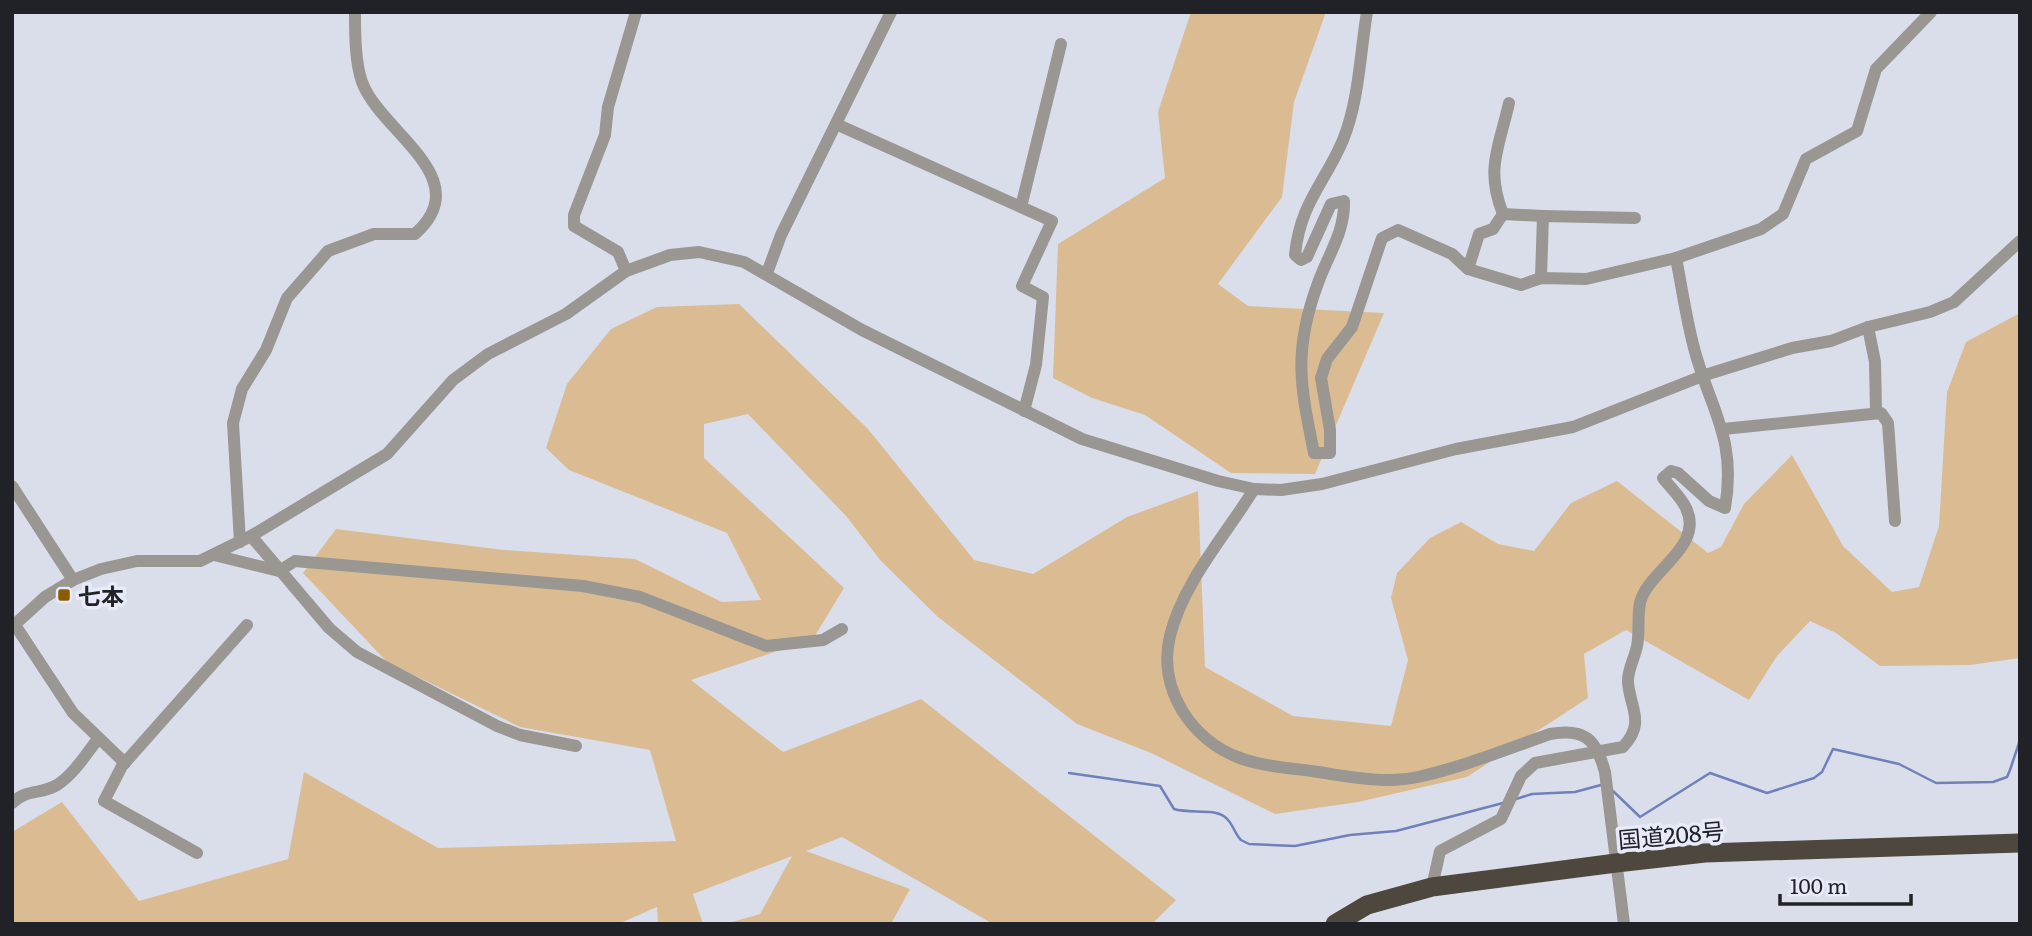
<svg xmlns="http://www.w3.org/2000/svg" width="2032" height="936" font-family="Literata,'Noto Sans JP',serif">
	<style>
		.green { fill: #dbbc92 }
		.lines { fill: none; stroke-linecap: round; stroke-linejoin: round }
		.stream { stroke: #7080b9; stroke-width: 2.5 }
		.minor { stroke: #9a9691; stroke-width: 12 }
		.highway { stroke: #4e473d; stroke-width: 19 }
		.poi-dot { fill: #8a5c00; stroke: #e7ebf9; stroke-width: 2.5 }
		.labels { text-anchor: middle; dominant-baseline: central; stroke-width: 7; stroke-linejoin: round; paint-order: stroke }
		.poi-label { font-size: 23px; font-weight: bold; fill: #212227; stroke: #e7ebf9; text-anchor: start }
		.street-label { font-size: 23px; fill: #212227; stroke: #e7ebf9 }
	</style>
	<rect width="100%" height="100%" fill="#dadeeb"/>
	<g class="green">
		<polygon points="1191,12 1326,12 1294,102 1282,197 1218,284 1248,306 1384,313 1315,474 1231,473 1145,415 1092,398 1053,378 1058,244 1165,178 1158,112"/>
		<polygon points="739,304 868,429 974,560 1033,574 1127,517 1198,491 1205,667 1293,716 1391,726 1408,660 1391,598 1397,573 1430,538 1461,522 1498,544 1534,551 1571,503 1617,481 1708,553 1721,547 1744,504 1792,455 1843,546 1892,592 1919,587 1939,526 1947,392 1966,342 2020,313 2020,658 1970,665 1880,666 1836,633 1810,621 1777,656 1749,700 1626,630 1584,654 1588,698 1467,777 1358,802 1275,814 1151,753 1077,724 938,617 881,561 846,516 748,414 704,424 704,458 844,588 813,639 691,680 783,752 921,699 1176,900 1152,924 993,924 842,837 806,851 910,889 891,924 725,924 760,914 792,856 693,894 703,924 658,924 657,907 618,924 12,924 12,832 62,802 139,901 288,859 304,772 438,848 676,841 650,750 520,727 387,662 303,573 336,529 504,550 635,559 722,602 761,600 727,533 569,470 546,448 567,384 611,329 657,307"/>
	</g>
	<g class="lines">
		<g class="stream">
			<path d="M1069,773L1160,786L1174,809C1190,814 1213,808 1225,817C1233,823 1234,833 1241,840L1249,844L1295,846L1350,835L1396,831L1503,803"/>
			<polyline points="1613,791 1640,817 1710,773 1767,793 1814,778 1822,772 1833,749 1899,764 1936,783 1993,782 2007,777 2010,770 2019,743 2020,730"/>
			<polyline points="1516,799 1532,794 1575,792 1601,785"/>
		</g>
		<g class="minor">
			<path d="M1367,12C1360,54 1359,101 1343,140C1325,183 1300,203 1295,255L1301,260L1307,257L1331,204L1344,201C1345,232 1328,255 1318,283C1293,351 1300,384 1314,453H1330V430L1321,378L1327,359L1352,327L1382,238L1398,230L1452,254L1468,269L1521,285L1541,278L1586,279L1676,258L1761,229L1783,214L1806,159L1857,131L1876,69L1931,12"/>
			<path d="M1509,103C1499,148 1485,169 1503,214L1543,216"/>
			<polyline points="836,124 1052,221 1022,286 1043,297 1036,365 1024,411"/>
			<polyline points="1021,207 1061,44"/>
			<polyline points="1468,269 1479,234 1493,229 1503,214"/>
			<polyline points="626,271 618,252 574,226 574,215 605,135 608,107 636,12"/>
			<polyline points="767,273 781,235 891,12"/>
			<polyline points="1541,278 1543,216 1635,218"/>
			<polyline points="1868,327 1875,362 1876,412"/>
			<polyline points="1723,429 1881,413 1888,423 1895,521"/>
			<polyline points="12,486 73,580"/>
			<path d="M1254,489C1226,535 1183,582 1170,636C1157,688 1191,740 1240,758C1264,767 1292,768 1318,772C1350,777 1386,784 1418,777C1463,767 1507,749 1550,734C1585,728 1596,739 1605,772L1624,924"/>
			<polyline points="251,536 329,628 357,652 497,726 520,735 576,746"/>
			<path d="M240,542L233,423L242,389L266,350L287,298L328,251L374,234H415C478,178 381,133 362,82C355,62 355,33 355,12"/>
			<polyline points="214,555 279,571 295,561 583,586 640,597 766,646 823,640 842,629"/>
			<polyline points="15,625 73,713 125,763"/>
			<polyline points="12,627 45,597 73,580 101,569 137,561 200,561 251,536 387,454 453,380 488,354 566,314 626,271 670,255 699,252 744,262 862,330 1082,439 1218,481 1254,489 1281,490 1322,484 1456,449 1573,427 1705,375 1792,348 1831,341 1868,327 1930,312 1954,302 2020,241"/>
			<path d="M12,803C28,788 40,795 57,785C74,774 86,754 98,739"/>
			<polyline points="197,853 104,801 122,766 247,625"/>
			<path d="M1432,887L1440,851L1501,819L1521,776L1535,763L1623,747C1646,722 1630,709 1628,682C1627,671 1635,657 1637,646C1640,632 1637,617 1640,603C1647,571 1705,547 1686,508C1681,497 1670,487 1663,478L1671,471L1678,473L1709,501L1725,508C1737,437 1710,410 1694,348C1686,318 1682,288 1676,258"/>
		</g>
		<polyline class="highway" points="1335,924 1367,905 1432,887 1616,863 1705,853 2020,843"/>
	</g>
	<rect class="poi-dot" x="57" y="588" width="14" height="14" rx="3.5"/>
	<g class="labels">
		<g class="poi-label">
			<text x="78" y="595">七本</text>
		</g>
		<g class="street-label">
			<text transform="translate(1671 834) rotate(-5)">国道208号</text>
		</g>
	</g>
	<rect width="2032" height="936" fill="none" stroke="#212227" stroke-width="28"/>
	<path d="M1780 894v10h131v-10" fill="none" stroke="#212227" stroke-width="3.5"/>
	<text x="1790" y="894" font-size="21" fill="#212227" stroke="#e7ebf9" stroke-width="5" paint-order="stroke">100 m</text>
</svg>
